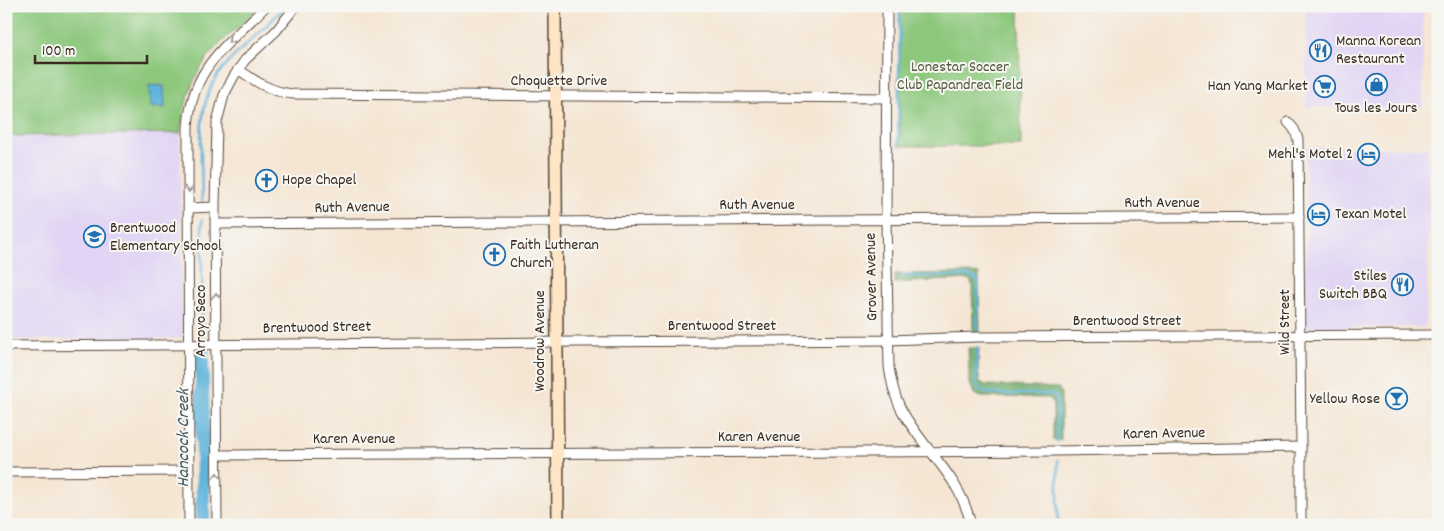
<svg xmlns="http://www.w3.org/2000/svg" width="1444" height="531" font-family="Dekko,sans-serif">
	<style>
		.built { fill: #e1d4f4 }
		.green { fill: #8dc87d; stroke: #64794e }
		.forest { fill: #72ac6c; stroke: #566b45 }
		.water { fill: #5fb3db; stroke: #4d6e7c }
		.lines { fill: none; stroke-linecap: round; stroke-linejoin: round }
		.stream { stroke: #5fb3db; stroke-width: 2.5 }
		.river { stroke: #5fb3db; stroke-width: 14 }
		.street-casing { stroke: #574639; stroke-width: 11 }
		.secondary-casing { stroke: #574639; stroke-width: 14 }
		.street { stroke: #fff; stroke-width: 9 }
		.secondary { stroke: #fde5c5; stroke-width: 11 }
		.oneway { stroke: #a79f9a }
		.labels { text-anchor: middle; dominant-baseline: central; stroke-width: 4; stroke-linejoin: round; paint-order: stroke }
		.poi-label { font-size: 16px; fill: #3b2a1e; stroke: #f6f6f2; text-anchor: start }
		.park-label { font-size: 16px; fill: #54593a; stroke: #f6f6f2 }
		.street-label { font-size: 16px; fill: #3b2a1e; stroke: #f6f6f2 }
		.water-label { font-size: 18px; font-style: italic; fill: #485a60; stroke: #f6f6f2 }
	</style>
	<rect width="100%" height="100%" fill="#f6f6f2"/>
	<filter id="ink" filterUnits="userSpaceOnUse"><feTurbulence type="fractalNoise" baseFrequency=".02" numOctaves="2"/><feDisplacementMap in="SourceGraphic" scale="10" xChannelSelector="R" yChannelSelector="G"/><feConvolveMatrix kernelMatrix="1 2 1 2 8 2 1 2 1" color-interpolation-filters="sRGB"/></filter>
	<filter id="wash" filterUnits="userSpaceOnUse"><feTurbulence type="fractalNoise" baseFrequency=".0096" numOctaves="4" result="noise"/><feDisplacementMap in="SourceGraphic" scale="20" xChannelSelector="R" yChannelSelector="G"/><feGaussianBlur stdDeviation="1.12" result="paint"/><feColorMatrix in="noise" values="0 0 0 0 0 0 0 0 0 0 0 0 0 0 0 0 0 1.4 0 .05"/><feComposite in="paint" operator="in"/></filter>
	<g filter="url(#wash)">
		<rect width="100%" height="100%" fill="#f5e6d4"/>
		<g class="built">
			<rect x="1306" y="6" width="117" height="101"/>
			<polygon points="180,133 182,338 6,340 6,136"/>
			<polygon points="1305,147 1428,148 1429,234 1425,327 1304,328 1305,273 1307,234"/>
		</g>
		<g class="green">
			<path d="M6,6H260C244,24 223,38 208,57C191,79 184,106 180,133L6,136Z"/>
			<polygon points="899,6 1019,6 1021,146 900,146"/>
		</g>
		<g class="forest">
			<polygon points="974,273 979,274 980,333 973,333 972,284 969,279 895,283 895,274"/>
			<polygon points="968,348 979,348 978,371 980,382 986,385 1059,388 1061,394 1061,440 1053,440 1053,403 1050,398 982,397 974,394 969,381"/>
		</g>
		<polygon class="water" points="149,85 164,86 165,108 150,107"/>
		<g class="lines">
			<g class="stream">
				<polyline points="898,146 900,6"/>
				<path d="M202,201C202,161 194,107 219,73C238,48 266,31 284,6"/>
				<polyline points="202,220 202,338"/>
				<polyline points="902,276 969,276 978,280 977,330"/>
				<polyline points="977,347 976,383 980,391 995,394 1053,394 1057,398 1057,441"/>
				<polyline points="1058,460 1058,525"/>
			</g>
			<polyline class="river" points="202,352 203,525"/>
		</g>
	</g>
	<g filter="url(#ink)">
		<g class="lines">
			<defs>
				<g id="street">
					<path d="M887,6L886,220L889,367C891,381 894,394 900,407C922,450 960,474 971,525"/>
					<path d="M238,69C256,82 271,92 293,94L887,98"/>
					<polyline points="1288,122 1294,129 1298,139 1301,447 1301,525"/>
					<polyline points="189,208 215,207"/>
					<polyline points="216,224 1299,217"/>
					<polyline points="6,346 887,340 977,337 1438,335"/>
					<polyline points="217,455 1056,451 1301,447"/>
					<polyline points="6,472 189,471"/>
					<path d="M189,525L188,127C192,66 227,46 266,6"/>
					<polyline points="217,525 215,207 217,122 224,95 234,76 245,60 276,31 296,6"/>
				</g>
				<polyline id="secondary" points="555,6 558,525"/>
			</defs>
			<use href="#street" class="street-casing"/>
			<use href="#secondary" class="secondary-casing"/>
			<use href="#street" class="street"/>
			<use href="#secondary" class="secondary"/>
		</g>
		<defs><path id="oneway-chevron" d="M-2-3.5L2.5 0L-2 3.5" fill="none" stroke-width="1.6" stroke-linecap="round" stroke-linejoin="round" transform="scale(1.25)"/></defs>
		<g class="oneway">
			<use href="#oneway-chevron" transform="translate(231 40) rotate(137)"/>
			<use href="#oneway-chevron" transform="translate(189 189) rotate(90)"/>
			<use href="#oneway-chevron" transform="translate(216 296) rotate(-90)"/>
			<use href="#oneway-chevron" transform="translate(217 476) rotate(-90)"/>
		</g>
	</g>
	<defs>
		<symbol id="restaurant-ring" viewBox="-11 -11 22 22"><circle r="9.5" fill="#f6f6f2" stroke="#1f6fb2" stroke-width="1.5"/><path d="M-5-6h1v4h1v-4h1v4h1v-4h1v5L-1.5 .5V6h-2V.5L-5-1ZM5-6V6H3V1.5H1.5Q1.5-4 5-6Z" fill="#1f6fb2"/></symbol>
		<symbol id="shop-ring" viewBox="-11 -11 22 22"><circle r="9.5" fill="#f6f6f2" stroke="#1f6fb2" stroke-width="1.5"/><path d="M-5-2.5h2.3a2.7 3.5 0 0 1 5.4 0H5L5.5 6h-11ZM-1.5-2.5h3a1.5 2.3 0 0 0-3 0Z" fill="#1f6fb2"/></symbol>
		<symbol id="supermarket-ring" viewBox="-11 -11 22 22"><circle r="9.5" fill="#f6f6f2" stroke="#1f6fb2" stroke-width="1.5"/><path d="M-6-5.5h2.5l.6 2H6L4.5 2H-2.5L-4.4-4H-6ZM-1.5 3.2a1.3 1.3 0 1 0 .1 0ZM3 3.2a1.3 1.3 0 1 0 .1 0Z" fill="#1f6fb2"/></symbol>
		<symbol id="hotel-ring" viewBox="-11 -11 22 22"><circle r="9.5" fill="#f6f6f2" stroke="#1f6fb2" stroke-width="1.5"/><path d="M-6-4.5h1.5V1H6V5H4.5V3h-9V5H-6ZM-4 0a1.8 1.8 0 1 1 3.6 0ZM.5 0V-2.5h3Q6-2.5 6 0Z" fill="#1f6fb2"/></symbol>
		<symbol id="church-ring" viewBox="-11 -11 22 22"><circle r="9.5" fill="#f6f6f2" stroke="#1f6fb2" stroke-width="1.5"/><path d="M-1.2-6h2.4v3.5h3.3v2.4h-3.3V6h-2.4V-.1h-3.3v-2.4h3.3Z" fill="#1f6fb2"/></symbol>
		<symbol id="school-ring" viewBox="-11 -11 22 22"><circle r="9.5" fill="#f6f6f2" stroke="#1f6fb2" stroke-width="1.5"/><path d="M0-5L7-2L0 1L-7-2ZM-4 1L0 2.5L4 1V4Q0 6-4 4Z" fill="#1f6fb2"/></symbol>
		<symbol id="bar-ring" viewBox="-11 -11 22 22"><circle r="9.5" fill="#f6f6f2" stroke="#1f6fb2" stroke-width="1.5"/><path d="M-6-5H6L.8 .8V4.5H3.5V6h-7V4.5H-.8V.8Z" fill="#1f6fb2"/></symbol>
	</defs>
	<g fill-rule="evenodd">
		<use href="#restaurant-ring" x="1308" y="38" width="25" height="25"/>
		<use href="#shop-ring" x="1364" y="72" width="25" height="25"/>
		<use href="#supermarket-ring" x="1312" y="74" width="25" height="25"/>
		<use href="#hotel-ring" x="1356" y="142" width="25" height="25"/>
		<use href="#church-ring" x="254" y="168" width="25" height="25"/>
		<use href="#hotel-ring" x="1306" y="202" width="25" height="25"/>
		<use href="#school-ring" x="82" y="224" width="25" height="25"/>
		<use href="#church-ring" x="482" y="242" width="25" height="25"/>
		<use href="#restaurant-ring" x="1390" y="272" width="25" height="25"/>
		<use href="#bar-ring" x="1384" y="386" width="25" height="25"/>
	</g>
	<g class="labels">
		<g class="poi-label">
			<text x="1336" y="41">Manna Korean<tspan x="1336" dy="18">Restaurant</tspan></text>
			<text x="1308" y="86" text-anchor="end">Han Yang Market</text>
			<text x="1376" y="108" text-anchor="middle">Tous les Jours</text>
			<text x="1353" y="154" text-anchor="end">Mehl's Motel 2</text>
			<text x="282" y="180">Hope Chapel</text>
			<text x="1335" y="214">Texan Motel</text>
			<text x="110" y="228">Brentwood<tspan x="110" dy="18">Elementary School</tspan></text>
			<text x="510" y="245">Faith Lutheran<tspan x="510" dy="18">Church</tspan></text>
			<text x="1387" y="276" text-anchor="end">Stiles<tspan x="1387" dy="18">Switch BBQ</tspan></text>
			<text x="1380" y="399" text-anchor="end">Yellow Rose</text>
		</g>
		<g class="park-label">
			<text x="960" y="67">Lonestar Soccer<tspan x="960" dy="18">Club Papandrea Field</tspan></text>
		</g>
		<g class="street-label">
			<text x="559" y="81">Choquette Drive</text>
			<text x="1162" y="203">Ruth Avenue</text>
			<text x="757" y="205">Ruth Avenue</text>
			<text transform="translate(352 208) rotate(-1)">Ruth Avenue</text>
			<text transform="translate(872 277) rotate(-91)">Grover Avenue</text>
			<text transform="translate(201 321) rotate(-90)">Arroyo Seco</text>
			<text x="1127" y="321">Brentwood Street</text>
			<text transform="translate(1285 322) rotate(-90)">Wild Street</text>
			<text x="722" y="326">Brentwood Street</text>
			<text transform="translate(317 328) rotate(-1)">Brentwood Street</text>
			<text transform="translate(540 341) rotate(-90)">Woodrow Avenue</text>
			<text transform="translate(1164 434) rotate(-1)">Karen Avenue</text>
			<text x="759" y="437">Karen Avenue</text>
			<text x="354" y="439">Karen Avenue</text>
		</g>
		<g class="water-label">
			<text transform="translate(184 438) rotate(-90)">Hancock Creek</text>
		</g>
	</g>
	<rect width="1444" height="531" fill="none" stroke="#f6f6f2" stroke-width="25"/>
	<path d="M35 55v8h112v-8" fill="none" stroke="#3b2a1e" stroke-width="2.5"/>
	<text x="42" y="55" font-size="15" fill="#3b2a1e" stroke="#f6f6f2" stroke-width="4" paint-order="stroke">100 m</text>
</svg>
